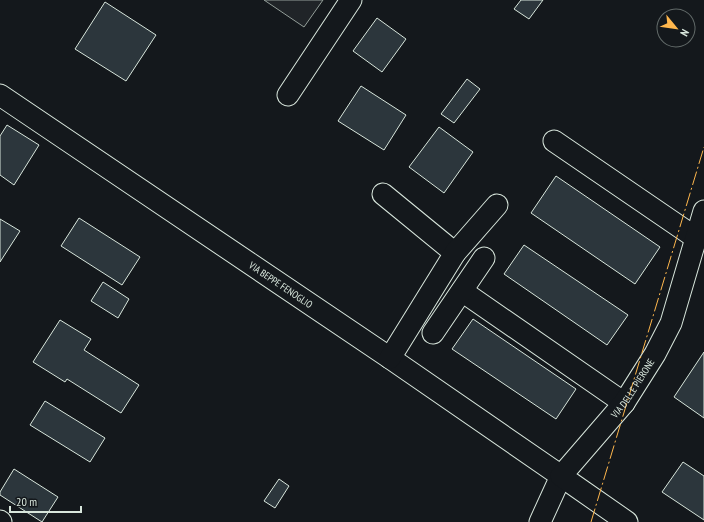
<svg xmlns="http://www.w3.org/2000/svg" width="704" height="522" font-family="'PT Sans Narrow',sans-serif">
	<style>
		.green { fill: #202428; stroke: #939e99 }
		.building { fill: #2c363c; stroke: #d8e6dc }
		.lines { fill: none; stroke-linecap: round; stroke-linejoin: round }
		.street-casing { stroke: #d8e6dc; stroke-width: 23 }
		.street { stroke: #14181c; stroke-width: 21 }
		.power { stroke: #ffb74d; stroke-width: 1; stroke-dasharray: 14 3 2 3; stroke-linecap: butt }
		.labels { text-anchor: middle; dominant-baseline: central; stroke-width: 3; stroke-linejoin: round; paint-order: stroke }
		.street-label { font-size: 10px; fill: #d8e6dc; stroke: #14181c }
	</style>
	<rect width="100%" height="100%" fill="#14181c"/>
	<polygon class="green" points="264,0 323,0 304,27"/>
	<g class="building">
		<polygon points="521,0 543,0 529,19 514,9"/>
		<polygon points="105,2 156,35 126,81 75,49"/>
		<polygon points="377,18 406,39 382,72 353,51"/>
		<polygon points="467,79 480,89 454,123 441,114"/>
		<polygon points="361,86 406,115 384,150 338,121"/>
		<polygon points="7,125 39,145 14,185 0,175 0,136"/>
		<polygon points="439,127 473,152 444,193 409,167"/>
		<polygon points="556,176 660,247 635,284 531,213"/>
		<polygon points="79,218 140,257 122,285 61,246"/>
		<polygon points="0,219 20,231 0,262"/>
		<polygon points="524,245 628,315 607,345 504,274"/>
		<polygon points="103,282 129,299 118,318 91,301"/>
		<polygon points="473,319 576,389 556,419 452,349"/>
		<polygon points="60,320 91,339 84,350 139,385 121,413 67,379 65,382 33,362"/>
		<polygon points="704,352 704,418 674,397"/>
		<polygon points="45,401 105,438 90,462 30,425"/>
		<polygon points="683,462 704,476 704,520 662,492"/>
		<polygon points="14,469 58,497 42,522 0,495 0,492"/>
		<polygon points="279,479 289,486 275,508 264,501"/>
	</g>
	<g class="lines">
		<defs>
			<g id="street">
				<path id="s1" d="M0,95L390,358L561,476L540,522"/>
				<polyline points="288,95 351,0"/>
				<polyline points="554,141 696,238"/>
				<polyline points="383,194 455,253"/>
				<polyline points="462,291 624,403"/>
				<polyline points="433,333 484,258"/>
				<polyline points="390,358 455,253 497,205"/>
				<polyline points="0,521 1,522"/>
				<path id="s2" d="M627,522L561,476L624,403L655,354L671,323L704,211"/>
			</g>
		</defs>
		<use href="#street" class="street-casing"/>
		<use href="#street" class="street"/>
		<polyline class="power" points="591,522 704,147"/>
	</g>
	<g class="labels">
		<g class="street-label">
			<text stroke="none"><textPath href="#s1" startOffset="339">VIA BEPPE FENOGLIO</textPath></text>
			<text stroke="none"><textPath href="#s2" startOffset="194">VIA DELLE PIERONE</textPath></text>
		</g>
	</g>
	<g transform="translate(676 28) rotate(119)"><circle r="19" fill="#14181c" stroke="#626a69"/>
	<path d="M0-3L7 15L0 10L-7 15Z" fill="#ffb74d"/>
	<text y="-6" font-size="11" font-weight="bold" text-anchor="middle" fill="#d8e6dc">N</text>
	</g>
	<path d="M10 506v6h71v-6" fill="none" stroke="#d8e6dc" stroke-width="2"/>
	<text x="16" y="506" font-size="12" fill="#d8e6dc" stroke="#14181c" stroke-width="3" paint-order="stroke">20 m</text>
</svg>
